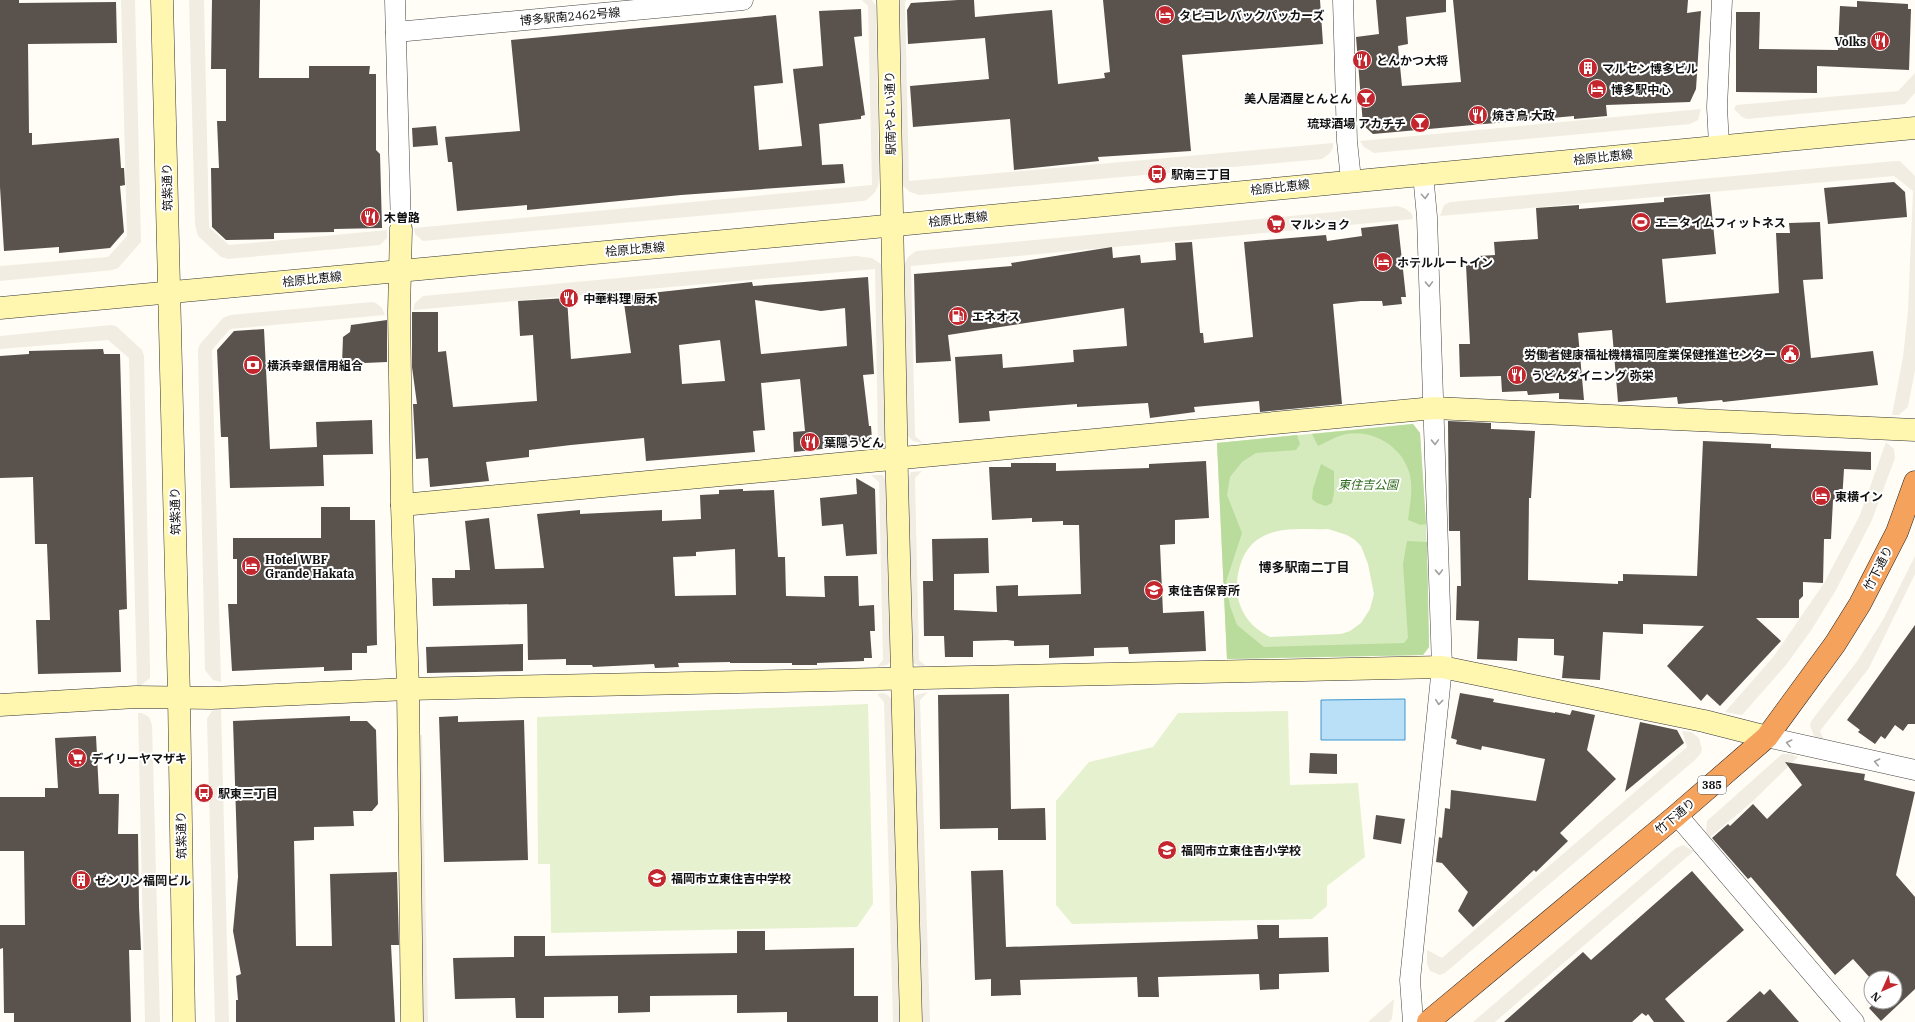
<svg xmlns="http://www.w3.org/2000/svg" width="1915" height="1022" font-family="'IBM Plex Serif','Noto Sans JP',serif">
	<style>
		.green { fill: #d5ebbd; fill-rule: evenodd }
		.forest { fill: #b9dc9c }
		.pitch { fill: #e6f2cf }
		.plaza { fill: #f1ede2 }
		.water { fill: #b9e0f7; stroke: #3f96cf }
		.building { fill: #5a524d; fill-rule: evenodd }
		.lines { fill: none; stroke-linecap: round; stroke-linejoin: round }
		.street-casing { stroke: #444; stroke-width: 21 }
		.secondary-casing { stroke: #333; stroke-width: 23 }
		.highway-casing { stroke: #222; stroke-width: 23 }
		.street { stroke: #fff; stroke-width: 20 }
		.secondary { stroke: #fff6b0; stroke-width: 22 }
		.highway { stroke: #f5a25d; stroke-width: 22 }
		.oneway { stroke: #a0a0a0 }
		.labels { text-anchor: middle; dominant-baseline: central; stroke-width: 4; stroke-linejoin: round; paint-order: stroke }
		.shield { fill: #fff; stroke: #585858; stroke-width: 1 }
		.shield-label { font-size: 11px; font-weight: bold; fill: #111 }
		.poi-label { font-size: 12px; font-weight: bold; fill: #111; stroke: #fff; text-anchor: start }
		.street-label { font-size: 12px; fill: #111; stroke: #fff }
		.park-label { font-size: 12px; font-style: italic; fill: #2f6b1f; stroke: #fff }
		.neighbourhood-label { font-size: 13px; font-weight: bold; fill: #111; stroke: #fff }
	</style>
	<rect width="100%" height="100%" fill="#fffdf5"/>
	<path class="green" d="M1413,424L1420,433L1426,524L1429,647L1423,655L1227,659L1217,443ZM1328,529L1347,535L1355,540L1361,546L1368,564L1374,594L1370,609L1361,623L1350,631L1341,634L1270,637C1239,622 1230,591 1242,560C1246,550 1253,541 1262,537C1280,526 1308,530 1328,529Z"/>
	<g class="forest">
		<path d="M1413,424L1420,433L1426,524L1421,525L1408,520C1410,505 1413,490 1410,475C1403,447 1374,429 1346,434C1337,436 1327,442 1318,446L1312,434Z"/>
		<polygon points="1297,435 1300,444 1296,450 1256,453 1242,462 1230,477 1227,495 1242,533 1226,582 1230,606 1237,625 1264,647 1404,643 1408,638 1403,564 1407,541 1427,542 1429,647 1423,655 1227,659 1217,443"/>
		<polygon points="1321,464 1334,471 1334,493 1332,503 1326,506 1317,503 1312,499 1313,489"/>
	</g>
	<g class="pitch">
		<polygon points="868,704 873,904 857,927 551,933 550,864 538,864 537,717"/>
		<polygon points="1288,711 1290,785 1358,783 1365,857 1327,886 1327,906 1312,919 1072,924 1056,905 1056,801 1089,762 1153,747 1178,713"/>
	</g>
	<g class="plaza">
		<polygon points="121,0 135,0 141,242 118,268 113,270 0,281 0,266 108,257 127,236"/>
		<polygon points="189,0 204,0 209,227 229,245 387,230 387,238 380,245 228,259 221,257 198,236 195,225"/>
		<polygon points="862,0 872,0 876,6 879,178 878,186 875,192 868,199 864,201 423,241 415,234 414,228 872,185 868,6"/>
		<polygon points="900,0 907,0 905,2 909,181 1333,143 1333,148 1329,154 1322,159 932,194 919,195 910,192 903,186 903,182"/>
		<polygon points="1915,73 1915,93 1905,104 1747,119 1742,117 1734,109 1736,105 1898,91"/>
		<polygon points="1701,109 1698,120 1690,124 1374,153 1364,147 1360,141"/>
		<polygon points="1896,161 1900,161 1915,176 1915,370 1908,407 1899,415 1892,415 1903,357 1908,311 1913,191 1894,176 1440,216 1444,205 1450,202"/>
		<polygon points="1398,206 1406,209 1412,214 1413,219 911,266 915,436 923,443 913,441 906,434 903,267 908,257 916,251"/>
		<polygon points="856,256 872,258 881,264 883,269 885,442 880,447 871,449 878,442 875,269 413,310 415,303 423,296"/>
		<polygon points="372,302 376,303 382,308 385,315 230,329 212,350 221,682 213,680 205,670 198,350 200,344 223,318 230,315"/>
		<polygon points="111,325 116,326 142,350 144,356 150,671 150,678 140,686 137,686 129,358 108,340 0,349 0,336"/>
		<polygon points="1886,442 1894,449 1895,458 1872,520 1836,590 1812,629 1786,665 1743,714 1741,715 1725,712 1774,656 1824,583 1860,515"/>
		<polygon points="922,471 915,478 919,660 926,666 919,666 913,663 907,480 911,472"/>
		<polygon points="871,475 883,475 886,481 892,660 887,665 877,667 883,660 879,482"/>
		<polygon points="1915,556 1915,574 1869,668 1820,731 1824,740 1820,740 1814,736 1812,731 1810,725 1812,720 1858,660 1884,618"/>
		<polygon points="928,692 920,700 930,1022 921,1022 913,700 916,695"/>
		<polygon points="883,693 888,695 892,700 901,1022 893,1022 884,702 877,694"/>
		<polygon points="221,709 229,1022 215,1022 207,719 212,711"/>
		<polygon points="138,713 142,713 149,717 152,725 160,1022 145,1022"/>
		<polygon points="1682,731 1691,732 1699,738 1702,749 1701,753 1695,760 1445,973 1440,975 1430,971 1427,964 1427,950 1442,958 1687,747"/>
		<polygon points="420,735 422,735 428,1022 422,1022"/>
		<polygon points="1782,754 1791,754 1798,757 1753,801 1709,838 1706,832 1707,821"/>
		<polygon points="1683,845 1694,851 1495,1022 1473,1022 1676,848"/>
		<polygon points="1394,999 1392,1019 1389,1022 1368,1022"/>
	</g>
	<polygon class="water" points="1405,699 1405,740 1321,740 1321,700"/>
	<g class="building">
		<polygon points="0,0 19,0 19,3 116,2 117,43 28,44 29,133 32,133 32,145 119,138 121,168 124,168 125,185 120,186 124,232 110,248 59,253 59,247 4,251 0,187"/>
		<polygon points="212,0 260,0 259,78 309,78 309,66 370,66 369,74 376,74 376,150 380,154 382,228 334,229 334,232 274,233 274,239 226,240 212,227 211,168 219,168 217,121 226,121 226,69 211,69"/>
		<polygon points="958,0 974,0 975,17 1052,10 1058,84 1105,78 1104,73 1110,72 1103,0 1320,0 1323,44 1182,55 1191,151 1098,157 1099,161 1014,170 1010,119 913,127 910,86 989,79 985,38 908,44 907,10 911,3"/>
		<polygon points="1376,0 1446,0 1446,12 1406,17 1408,44 1398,46 1402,86 1461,82 1453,0 1688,0 1687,13 1701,11 1696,89 1690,102 1606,105 1607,116 1574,119 1574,116 1373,134 1363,125 1356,37 1379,34"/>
		<polygon points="1857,1 1908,4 1908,9 1911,9 1909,70 1817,66 1817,93 1736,92 1736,12 1760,12 1759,49 1838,50 1840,6 1857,7"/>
		<polygon points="861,9 862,36 854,37 865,115 861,116 861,119 819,124 822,165 843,164 845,183 681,195 527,210 527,205 457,211 452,162 448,162 445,137 520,131 511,40 776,15 783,83 754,86 759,150 802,146 793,69 823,66 819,11"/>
		<polygon points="436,126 438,145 413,147 412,128"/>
		<polygon points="1894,182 1905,192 1907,217 1828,224 1824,188"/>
		<polygon points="1710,194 1716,254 1662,259 1666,303 1779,293 1776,233 1790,233 1789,223 1820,222 1823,279 1803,280 1811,358 1873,351 1878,385 1723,402 1722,400 1678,404 1677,397 1618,402 1612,330 1578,333 1584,400 1559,399 1559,393 1528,395 1527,391 1502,392 1501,376 1460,377 1459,344 1470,344 1466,265 1479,264 1479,256 1495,255 1494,242 1538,239 1536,208 1579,205 1579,209 1664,202 1664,198"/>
		<polygon points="1398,224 1406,297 1401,297 1402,304 1383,306 1382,301 1361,301 1333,304 1342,404 1260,412 1259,401 1194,407 1195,412 1150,418 1148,403 1077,407 1077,404 989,411 990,421 959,423 955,357 1002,354 1003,368 1074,362 1073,350 1127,346 1124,308 948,335 951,361 916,363 914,274 1012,266 1011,263 1112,247 1113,258 1140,255 1141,263 1176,260 1175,243 1192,242 1200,333 1203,333 1204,343 1253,337 1244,242 1326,235 1327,241 1362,236 1361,228"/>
		<path d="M868,277L874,374L863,375L869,426H871L872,439L867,444L794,452L793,432L805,431L800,379L761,383L765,430L753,431L755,452L646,461L644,438L571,445L529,450V457L486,462L489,481L430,487L428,458L416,459L413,404H417L412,367V312H438V352L446,351L453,407L537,401L533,335L520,336L518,301L567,298L571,359L631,353L623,296L752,282L753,286ZM755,300L821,311L845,308L847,346L761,354ZM720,340L725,381L682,384L679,345Z"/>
		<polygon points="387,320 387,362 342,364 343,337 350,332 351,325"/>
		<polygon points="264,329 270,449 317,447 316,422 372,420 373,454 323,455 324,486 230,488 228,437 221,437 217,350 234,331"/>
		<polygon points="103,349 104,354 120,354 127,609 119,610 121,672 38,674 36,620 50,620 47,544 35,544 33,477 0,478 0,356 29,354 29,351"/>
		<polygon points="1448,421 1491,423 1491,429 1535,431 1531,498 1529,498 1528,580 1618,584 1618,581 1623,581 1623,574 1697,576 1703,441 1771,444 1771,448 1871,452 1871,470 1844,469 1842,501 1833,500 1831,539 1824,539 1823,583 1803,582 1803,596 1799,600 1799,618 1756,618 1781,641 1720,706 1707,694 1701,701 1667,666 1704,626 1643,624 1643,634 1603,632 1600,680 1562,678 1564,656 1554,655 1554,639 1518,638 1517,661 1477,659 1479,621 1456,620 1457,586 1461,586 1460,531 1449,531"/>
		<polygon points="1206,461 1209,518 1175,520 1175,544 1160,545 1163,613 1204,611 1206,651 1129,654 1128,647 1094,648 1094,656 1049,658 1049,645 1014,646 1014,641 1007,640 973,641 973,657 945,657 944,636 924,636 923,581 933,581 932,539 988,538 989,573 954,574 954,610 997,612 996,586 1018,585 1018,596 1081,594 1079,525 1063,525 1063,521 1032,522 1032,518 992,520 989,467 1011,467 1011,463 1056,463 1056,471 1149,468 1149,464"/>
		<polygon points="856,478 875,489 877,554 846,556 843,524 822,526 820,498 857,494"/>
		<path d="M743,489V491L774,490L778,557H785L786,596L825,597L824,576H858L859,606L874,605L875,631H870L872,658H864V661L817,663V665H792V663H730V662L678,663L679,667L655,668L654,664L593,667L592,665H566V659L528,660L527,604L433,606L432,578H455V570H470L465,521L489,518L495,569L544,568L537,514L580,510V514L662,510V521L701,519L700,495L719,494V490ZM735,549L736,595L675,596L673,557L696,556V552Z"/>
		<polygon points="321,507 350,507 350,520 375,520 377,645 367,646 367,653 352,653 352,670 324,671 324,667 232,671 228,604 237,604 237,559 233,559 233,538 321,538"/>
		<polygon points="1915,625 1915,724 1908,724 1903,731 1895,725 1885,739 1881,736 1875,744 1858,732 1860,730 1847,720"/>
		<polygon points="523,644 523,671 427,673 426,647"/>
		<polygon points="1460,693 1494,699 1493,702 1555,713 1555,712 1570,715 1572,710 1595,715 1587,750 1616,779 1560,833 1568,841 1536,872 1534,870 1473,927 1458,911 1468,892 1442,863 1436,862 1439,837 1442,838 1445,808 1450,809 1451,790 1536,801 1545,759 1482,746 1481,750 1456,744 1457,740 1451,738"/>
		<polygon points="1009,694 1011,809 1045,808 1046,840 998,840 998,828 940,829 938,695"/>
		<polygon points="350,716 350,721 367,721 376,730 378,804 372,811 353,811 354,826 314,827 314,840 294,841 296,946 332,946 330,874 397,872 399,945 391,945 395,1022 236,1022 236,1000 238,1000 236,976 241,974 233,931 238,877 233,721"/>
		<polygon points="458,716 458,722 524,720 528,860 444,862 439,717"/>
		<polygon points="1640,722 1677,730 1684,743 1625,792"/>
		<polygon points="96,736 99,794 119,794 118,834 138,834 139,907 141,950 129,950 131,1022 14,1022 14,1013 4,1013 3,948 0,949 0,925 25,925 24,851 0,851 0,797 45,797 45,788 58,788 55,738"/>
		<polygon points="1310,753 1337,754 1337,774 1309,773"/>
		<polygon points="1785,762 1865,774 1864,780 1915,792 1896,875 1915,897 1915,989 1881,1021 1869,1008 1876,1002 1895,1002 1895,978 1871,979 1853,959 1835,975 1751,877 1748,879 1712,838 1728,824 1730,826 1753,804 1767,819 1802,785"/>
		<polygon points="1376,815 1405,819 1401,844 1373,839"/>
		<polygon points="1003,870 1006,947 1258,939 1257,925 1279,925 1279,938 1328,937 1329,972 1279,974 1279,989 1260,990 1259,974 1158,977 1159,997 1138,997 1137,977 1020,980 1021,995 991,996 991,979 975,980 971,871"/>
		<polygon points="1692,871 1744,930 1665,999 1685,1022 1654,1022 1648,1014 1646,1016 1642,1013 1632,1022 1504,1022 1583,952 1591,960"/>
		<polygon points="737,931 765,931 765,950 854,948 854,996 878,996 878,1022 787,1022 787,1012 737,1013 737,995 650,996 650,1012 618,1013 618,996 544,997 544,1018 516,1018 515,998 455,999 453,958 514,957 514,936 545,936 545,956 737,953"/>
		<polygon points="1770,989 1799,1022 1726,1022 1760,991 1764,995"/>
	</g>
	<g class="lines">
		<defs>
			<g id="street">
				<polyline points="395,0 401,229"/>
				<polyline points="1343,0 1347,141 1351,180"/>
				<polyline points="396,32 743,0"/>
				<polyline points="1719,145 1717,107 1722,0"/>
				<polyline points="1767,737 1915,770"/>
				<polyline points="1677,815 1854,1022"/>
				<polyline points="1413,1022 1410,980 1442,667 1427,217 1423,174"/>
			</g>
			<g id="secondary">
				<polyline points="162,0 179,696 184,1022"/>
				<polyline points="888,0 897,480 911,1022"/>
				<polyline points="401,229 399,312 402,505 408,689 412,1022"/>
				<polyline points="0,308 854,229 1915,128"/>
				<polyline points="402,505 1434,408 1915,430"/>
				<polyline points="0,705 136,697 212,698 408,689 1442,667 1704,721 1767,737"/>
			</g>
			<polyline id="highway" points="1428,1022 1677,815 1767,737 1835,644 1860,604 1897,532 1915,482"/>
		</defs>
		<use href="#street" class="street-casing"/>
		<use href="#secondary" class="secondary-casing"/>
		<use href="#highway" class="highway-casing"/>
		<use href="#street" class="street"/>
		<use href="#secondary" class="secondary"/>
		<use href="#highway" class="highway"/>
	</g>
	<defs><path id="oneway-chevron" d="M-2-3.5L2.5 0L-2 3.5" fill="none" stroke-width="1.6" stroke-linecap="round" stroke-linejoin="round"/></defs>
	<g class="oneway">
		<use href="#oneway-chevron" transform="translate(1425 196) rotate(86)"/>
		<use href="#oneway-chevron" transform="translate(1429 284) rotate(88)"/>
		<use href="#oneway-chevron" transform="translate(1435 442) rotate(88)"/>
		<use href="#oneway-chevron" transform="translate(1439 572) rotate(88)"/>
		<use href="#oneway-chevron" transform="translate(1439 702) rotate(96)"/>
		<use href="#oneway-chevron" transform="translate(1789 743) rotate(-166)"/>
		<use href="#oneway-chevron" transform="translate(1877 762) rotate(-168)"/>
	</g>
	<defs>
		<symbol id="hotel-disc" viewBox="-11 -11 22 22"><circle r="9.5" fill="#c4262e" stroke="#fff"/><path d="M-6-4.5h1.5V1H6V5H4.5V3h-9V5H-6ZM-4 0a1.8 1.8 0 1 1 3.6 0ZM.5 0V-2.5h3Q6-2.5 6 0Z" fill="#fff"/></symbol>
		<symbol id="restaurant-disc" viewBox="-11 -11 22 22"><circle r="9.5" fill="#c4262e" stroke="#fff"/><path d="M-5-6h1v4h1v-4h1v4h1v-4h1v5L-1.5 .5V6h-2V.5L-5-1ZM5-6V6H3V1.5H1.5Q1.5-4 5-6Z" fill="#fff"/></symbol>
		<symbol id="building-disc" viewBox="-11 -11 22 22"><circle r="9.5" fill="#c4262e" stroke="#fff"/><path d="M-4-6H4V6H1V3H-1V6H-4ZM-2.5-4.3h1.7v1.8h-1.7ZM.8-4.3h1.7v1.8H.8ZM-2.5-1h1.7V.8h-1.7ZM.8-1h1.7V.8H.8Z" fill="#fff"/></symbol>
		<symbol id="bar-disc" viewBox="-11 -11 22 22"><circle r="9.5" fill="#c4262e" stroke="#fff"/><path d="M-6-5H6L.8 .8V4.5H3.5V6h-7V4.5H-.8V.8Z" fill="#fff"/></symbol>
		<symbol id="bus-disc" viewBox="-11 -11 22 22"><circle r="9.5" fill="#c4262e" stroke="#fff"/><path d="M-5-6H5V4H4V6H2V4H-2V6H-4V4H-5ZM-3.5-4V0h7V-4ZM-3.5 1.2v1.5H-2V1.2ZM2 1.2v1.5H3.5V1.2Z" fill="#fff"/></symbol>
		<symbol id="stadium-disc" viewBox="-11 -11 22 22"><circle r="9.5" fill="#c4262e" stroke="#fff"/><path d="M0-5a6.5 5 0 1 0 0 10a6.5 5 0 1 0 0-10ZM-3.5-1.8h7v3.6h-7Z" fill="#fff"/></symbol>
		<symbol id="supermarket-disc" viewBox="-11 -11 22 22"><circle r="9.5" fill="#c4262e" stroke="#fff"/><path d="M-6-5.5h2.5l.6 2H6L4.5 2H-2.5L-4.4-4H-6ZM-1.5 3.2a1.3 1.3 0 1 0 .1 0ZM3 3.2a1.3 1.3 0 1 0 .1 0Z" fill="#fff"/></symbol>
		<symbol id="fuel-disc" viewBox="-11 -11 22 22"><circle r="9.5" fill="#c4262e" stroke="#fff"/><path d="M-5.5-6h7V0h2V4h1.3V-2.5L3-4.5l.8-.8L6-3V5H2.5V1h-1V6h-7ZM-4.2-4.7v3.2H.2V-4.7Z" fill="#fff"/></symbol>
		<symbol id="civic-disc" viewBox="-11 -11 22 22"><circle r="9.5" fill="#c4262e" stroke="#fff"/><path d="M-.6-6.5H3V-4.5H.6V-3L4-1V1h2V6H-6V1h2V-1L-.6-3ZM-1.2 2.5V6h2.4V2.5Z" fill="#fff"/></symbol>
		<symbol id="bank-disc" viewBox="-11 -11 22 22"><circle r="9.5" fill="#c4262e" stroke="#fff"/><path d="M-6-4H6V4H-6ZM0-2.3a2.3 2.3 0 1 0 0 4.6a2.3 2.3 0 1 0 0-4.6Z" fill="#fff"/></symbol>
		<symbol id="school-disc" viewBox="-11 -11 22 22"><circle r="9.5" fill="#c4262e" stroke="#fff"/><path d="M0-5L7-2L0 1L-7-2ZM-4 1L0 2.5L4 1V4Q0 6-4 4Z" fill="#fff"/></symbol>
	</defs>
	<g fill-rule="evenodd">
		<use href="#hotel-disc" x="1154" y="4" width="22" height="22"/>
		<use href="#restaurant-disc" x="1869" y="30" width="22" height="22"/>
		<use href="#restaurant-disc" x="1351" y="49" width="22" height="22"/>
		<use href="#building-disc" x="1577" y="57" width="22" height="22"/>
		<use href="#hotel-disc" x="1586" y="78" width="22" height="22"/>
		<use href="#bar-disc" x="1355" y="87" width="22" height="22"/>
		<use href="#restaurant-disc" x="1467" y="104" width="22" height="22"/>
		<use href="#bar-disc" x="1409" y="112" width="22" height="22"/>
		<use href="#bus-disc" x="1146" y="163" width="22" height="22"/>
		<use href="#restaurant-disc" x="359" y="206" width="22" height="22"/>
		<use href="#stadium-disc" x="1630" y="211" width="22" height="22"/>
		<use href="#supermarket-disc" x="1265" y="213" width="22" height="22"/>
		<use href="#hotel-disc" x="1372" y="251" width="22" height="22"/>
		<use href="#restaurant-disc" x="558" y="287" width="22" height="22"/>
		<use href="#fuel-disc" x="947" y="305" width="22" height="22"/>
		<use href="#civic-disc" x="1779" y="343" width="22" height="22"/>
		<use href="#bank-disc" x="242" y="354" width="22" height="22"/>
		<use href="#restaurant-disc" x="1506" y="364" width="22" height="22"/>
		<use href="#restaurant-disc" x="799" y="431" width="22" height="22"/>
		<use href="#hotel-disc" x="1810" y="485" width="22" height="22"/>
		<use href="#hotel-disc" x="240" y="555" width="22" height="22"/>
		<use href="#school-disc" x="1143" y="579" width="22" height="22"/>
		<use href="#supermarket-disc" x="66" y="747" width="22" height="22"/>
		<use href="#bus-disc" x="193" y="782" width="22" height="22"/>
		<use href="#school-disc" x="1156" y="839" width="22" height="22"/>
		<use href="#school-disc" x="646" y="867" width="22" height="22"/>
		<use href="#building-disc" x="70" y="869" width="22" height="22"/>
	</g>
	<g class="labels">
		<rect class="shield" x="1698" y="776" width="28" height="18" rx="3"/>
		<g class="shield-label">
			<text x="1712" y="785">385</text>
		</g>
		<g class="poi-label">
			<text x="1179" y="15">タビコレ バックパッカーズ</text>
			<text x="1866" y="41" text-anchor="end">Volks</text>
			<text x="1376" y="60">とんかつ大将</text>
			<text x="1602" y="68">マルセン博多ビル</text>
			<text x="1611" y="89">博多駅中心</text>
			<text x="1352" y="98" text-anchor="end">美人居酒屋とんとん</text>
			<text x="1492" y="115">焼き鳥 大政</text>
			<text x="1406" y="123" text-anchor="end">琉球酒場 アカチチ</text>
			<text x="1171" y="174">駅南三丁目</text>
			<text x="384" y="217">木曽路</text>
			<text x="1655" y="222">エニタイムフィットネス</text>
			<text x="1290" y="224">マルショク</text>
			<text x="1397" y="262">ホテルルートイン</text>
			<text x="583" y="298">中華料理 厨禾</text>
			<text x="972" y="316">エネオス</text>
			<text x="1776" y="354" text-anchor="end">労働者健康福祉機構福岡産業保健推進センター</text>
			<text x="267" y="365">横浜幸銀信用組合</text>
			<text x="1531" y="375">うどんダイニング 弥栄</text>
			<text x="824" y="442">葉隠うどん</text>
			<text x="1835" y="496">東横イン</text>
			<text x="265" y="559">Hotel WBF<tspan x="265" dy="14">Grande Hakata</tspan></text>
			<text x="1168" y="590">東住吉保育所</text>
			<text x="91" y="758">デイリーヤマザキ</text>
			<text x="218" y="793">駅東三丁目</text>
			<text x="1181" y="850">福岡市立東住吉小学校</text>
			<text x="671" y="878">福岡市立東住吉中学校</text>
			<text x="95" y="880">ゼンリン福岡ビル</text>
		</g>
		<g class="street-label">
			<text transform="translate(570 16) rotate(-5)">博多駅南2462号線</text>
			<text transform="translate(890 113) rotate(-91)">駅南やよい通り</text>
			<text transform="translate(1603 157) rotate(-6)">桧原比恵線</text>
			<text transform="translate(167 187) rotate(-91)">筑紫通り</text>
			<text transform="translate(1280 187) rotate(-6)">桧原比恵線</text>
			<text transform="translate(958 219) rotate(-6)">桧原比恵線</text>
			<text transform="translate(635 249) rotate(-5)">桧原比恵線</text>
			<text transform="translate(312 279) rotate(-6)">桧原比恵線</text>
			<text transform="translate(175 511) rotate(-91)">筑紫通り</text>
			<text transform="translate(1878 568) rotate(-63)">竹下通り</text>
			<text transform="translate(1675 816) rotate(-40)">竹下通り</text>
			<text transform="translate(181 835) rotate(-91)">筑紫通り</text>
		</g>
		<g class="park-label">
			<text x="1368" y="484">東住吉公園</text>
		</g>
		<g class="neighbourhood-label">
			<text x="1304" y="567">博多駅南二丁目</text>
		</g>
	</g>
	<g transform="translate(1883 990) rotate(225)"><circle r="19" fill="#ffffff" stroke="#a0a0a0"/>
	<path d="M0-3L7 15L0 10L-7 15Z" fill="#c4262e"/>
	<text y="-6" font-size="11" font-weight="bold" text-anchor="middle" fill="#111111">N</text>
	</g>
</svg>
